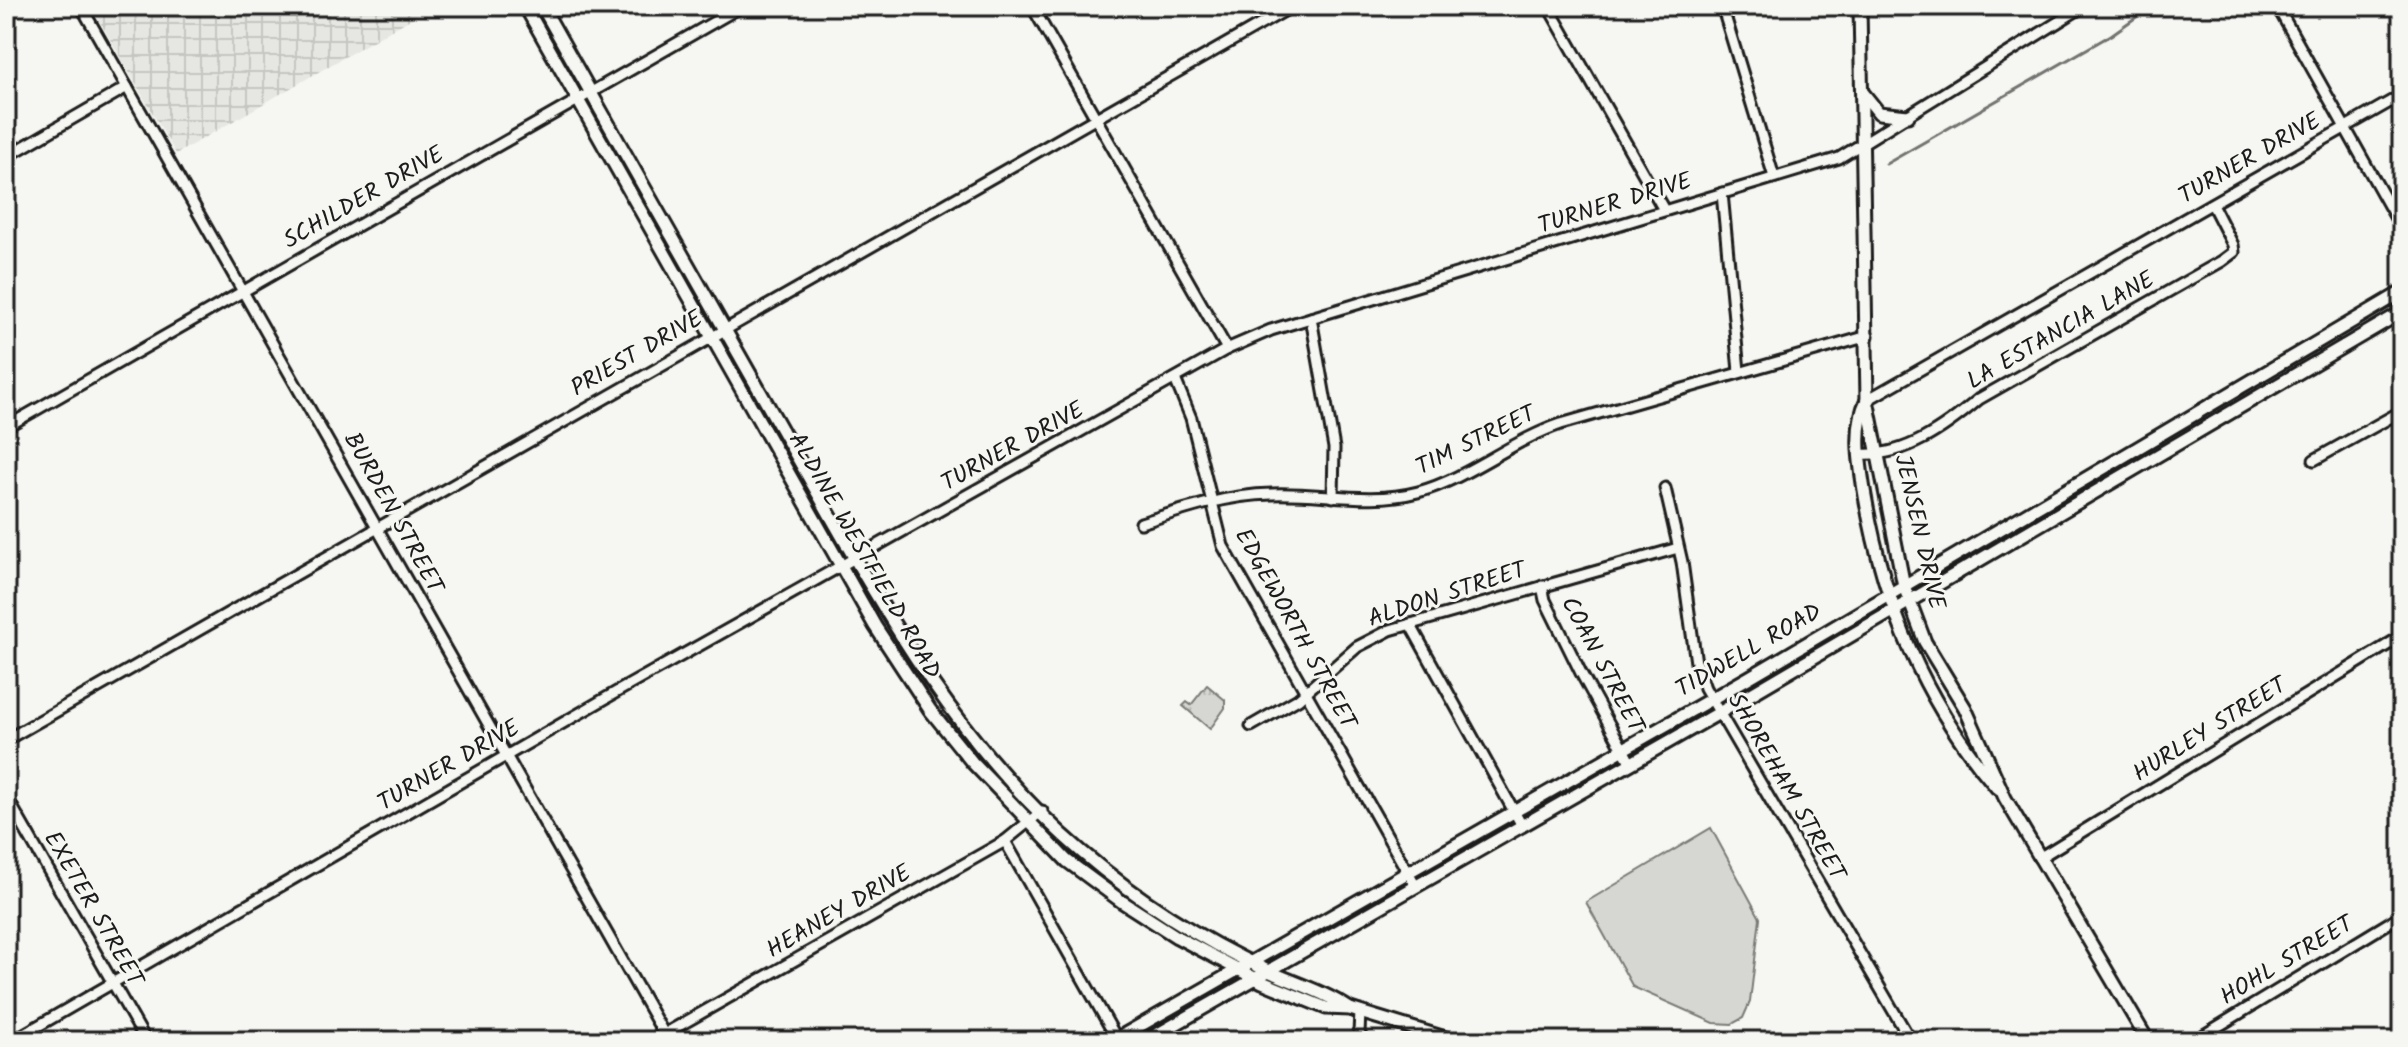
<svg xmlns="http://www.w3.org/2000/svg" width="2408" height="1047" font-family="Kalam,sans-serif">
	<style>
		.industrial { fill: url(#industrial-grid) }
		.park { fill: url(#park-tufts); stroke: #797977; stroke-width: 2 }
		.garden { fill: #d6d6d2; stroke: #797977; stroke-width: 2 }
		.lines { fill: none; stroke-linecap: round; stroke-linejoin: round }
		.stream { stroke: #727271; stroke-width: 3 }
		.minor-casing { stroke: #1c1c1c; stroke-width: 15 }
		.major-casing { stroke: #1c1c1c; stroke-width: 17 }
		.minor { stroke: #f6f6f2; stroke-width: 9 }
		.major { stroke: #f6f6f2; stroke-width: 11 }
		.labels { text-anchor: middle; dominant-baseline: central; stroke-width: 6; stroke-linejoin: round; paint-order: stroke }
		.street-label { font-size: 24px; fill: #1c1c1c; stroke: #f6f6f2 }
	</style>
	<defs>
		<pattern id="industrial-grid" width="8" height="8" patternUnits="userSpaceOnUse" patternTransform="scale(2)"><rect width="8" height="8" fill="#e6e6e2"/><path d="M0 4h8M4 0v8" fill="none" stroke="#c5c5c1"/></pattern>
		<pattern id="park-tufts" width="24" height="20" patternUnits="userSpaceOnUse" patternTransform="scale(2)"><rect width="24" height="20" fill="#d6d6d2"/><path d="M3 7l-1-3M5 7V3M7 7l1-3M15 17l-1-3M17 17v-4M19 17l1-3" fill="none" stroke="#b7b7b4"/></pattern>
	</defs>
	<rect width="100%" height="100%" fill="#f6f6f2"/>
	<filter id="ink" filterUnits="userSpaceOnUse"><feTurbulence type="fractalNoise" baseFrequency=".0125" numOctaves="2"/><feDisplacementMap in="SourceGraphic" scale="16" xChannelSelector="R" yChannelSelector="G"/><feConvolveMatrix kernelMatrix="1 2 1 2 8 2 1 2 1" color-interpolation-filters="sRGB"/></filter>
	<g filter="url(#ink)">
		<polygon class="industrial" points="91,6 433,6 176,154"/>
		<polygon class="park" points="1207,685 1225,700 1225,708 1210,729 1183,706 1187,702 1191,705"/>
		<polygon class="garden" points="1711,828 1760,918 1750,1002 1743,1018 1732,1024 1714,1023 1633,987 1586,902"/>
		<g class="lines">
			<polyline class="stream" points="1886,164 2111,35 2152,6"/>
			<defs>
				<g id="minor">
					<polyline points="81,6 668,1041"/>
					<polyline points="1032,6 1227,349"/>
					<polyline points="1548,6 1664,210"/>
					<polyline points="1722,6 1774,177"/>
					<polyline points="2277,6 2402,229"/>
					<polyline points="6,157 127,87"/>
					<polyline points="1722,193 1739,371"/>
					<polyline points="1311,318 1334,448 1333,497"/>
					<polyline points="1175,379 1191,418 1223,546 1415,885"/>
					<polyline points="1867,400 2402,95"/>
					<polyline points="6,427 742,6"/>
					<path d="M1859,454C1904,458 1946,427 1979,399L2222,261L2234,252L2233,245L2212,204"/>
					<polyline points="2314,460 2402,411"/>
					<polyline points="1665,488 1682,562 1696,663 1705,688 1911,1041"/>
					<path d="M1141,523C1184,509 1226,495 1272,494C1322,492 1368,505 1418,492C1469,478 1511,441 1561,424L1868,336"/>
					<polyline points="1542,586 1545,600 1581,673 1630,762"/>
					<polyline points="1410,624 1521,824"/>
					<polyline points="1251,726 1298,699 1357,647 1390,630 1678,548"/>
					<polyline points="6,740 1291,7"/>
					<polyline points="6,796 146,1041"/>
					<polyline points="1005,841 1118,1041"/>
					<polyline points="2039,858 2402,636"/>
					<polyline points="1360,1012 1359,1033 1364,1041"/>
					<polyline points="12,1041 620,690 1227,349 1271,330 1839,158 2084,6"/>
					<polyline points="652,1041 1005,841 1042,811"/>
					<polyline points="2194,1041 2402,915"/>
				</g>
				<g id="major">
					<polyline points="525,6 875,626 930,710 972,762 1067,861 1121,901 1177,937 1262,982 1326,1008 1350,1009 1455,1041"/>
					<path d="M542,6C623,151 705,294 787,439C873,590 947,736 1082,852C1137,899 1200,939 1266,970C1294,983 1323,991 1350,1009"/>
					<polyline points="1860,6 1867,400 1904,586 1925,642 1965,708 2005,798 2148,1041"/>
					<polyline points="1863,93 1879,113 1908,116"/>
					<path d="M1867,400C1853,427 1860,466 1865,496C1884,606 1924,702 1997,788"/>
					<polyline points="1113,1041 1748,678 2402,292"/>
					<polyline points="1146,1041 1719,713 2402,312"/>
				</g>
			</defs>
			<use href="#minor" class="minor-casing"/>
			<use href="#major" class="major-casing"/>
			<use href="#minor" class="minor"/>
			<use href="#major" class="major"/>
		</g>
	</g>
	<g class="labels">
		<g class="street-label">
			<text transform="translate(2250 159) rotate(-30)">TURNER DRIVE</text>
			<text transform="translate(364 198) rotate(-30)">SCHILDER DRIVE</text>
			<text transform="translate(1615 204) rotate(-17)">TURNER DRIVE</text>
			<text transform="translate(2061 331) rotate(-30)">LA ESTANCIA LANE</text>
			<text transform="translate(637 354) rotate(-30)">PRIEST DRIVE</text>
			<text transform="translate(1476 441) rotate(-26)">TIM STREET</text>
			<text transform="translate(1013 447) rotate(-29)">TURNER DRIVE</text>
			<text transform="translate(393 513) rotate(61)">BURDEN STREET</text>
			<text transform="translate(1919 532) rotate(77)">JENSEN DRIVE</text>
			<text transform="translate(864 556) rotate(60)">ALDINE WESTFIELD ROAD</text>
			<text transform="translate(1447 595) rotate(-18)">ALDON STREET</text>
			<text transform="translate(1295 629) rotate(61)">EDGEWORTH STREET</text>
			<text transform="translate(1749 651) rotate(-30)">TIDWELL ROAD</text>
			<text transform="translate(1602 665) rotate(62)">COAN STREET</text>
			<text transform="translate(2210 730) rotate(-32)">HURLEY STREET</text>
			<text transform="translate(449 766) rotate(-30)">TURNER DRIVE</text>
			<text transform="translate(1786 787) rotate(60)">SHOREHAM STREET</text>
			<text transform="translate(93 909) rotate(60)">EXETER STREET</text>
			<text transform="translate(839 912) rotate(-30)">HEANEY DRIVE</text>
			<text transform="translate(2287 961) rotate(-31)">HOHL STREET</text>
		</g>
	</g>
	<rect width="2408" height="1047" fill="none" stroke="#f6f6f2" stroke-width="32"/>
	<rect x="16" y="16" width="2376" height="1015" fill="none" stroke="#1c1c1c" stroke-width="3" filter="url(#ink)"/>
</svg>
